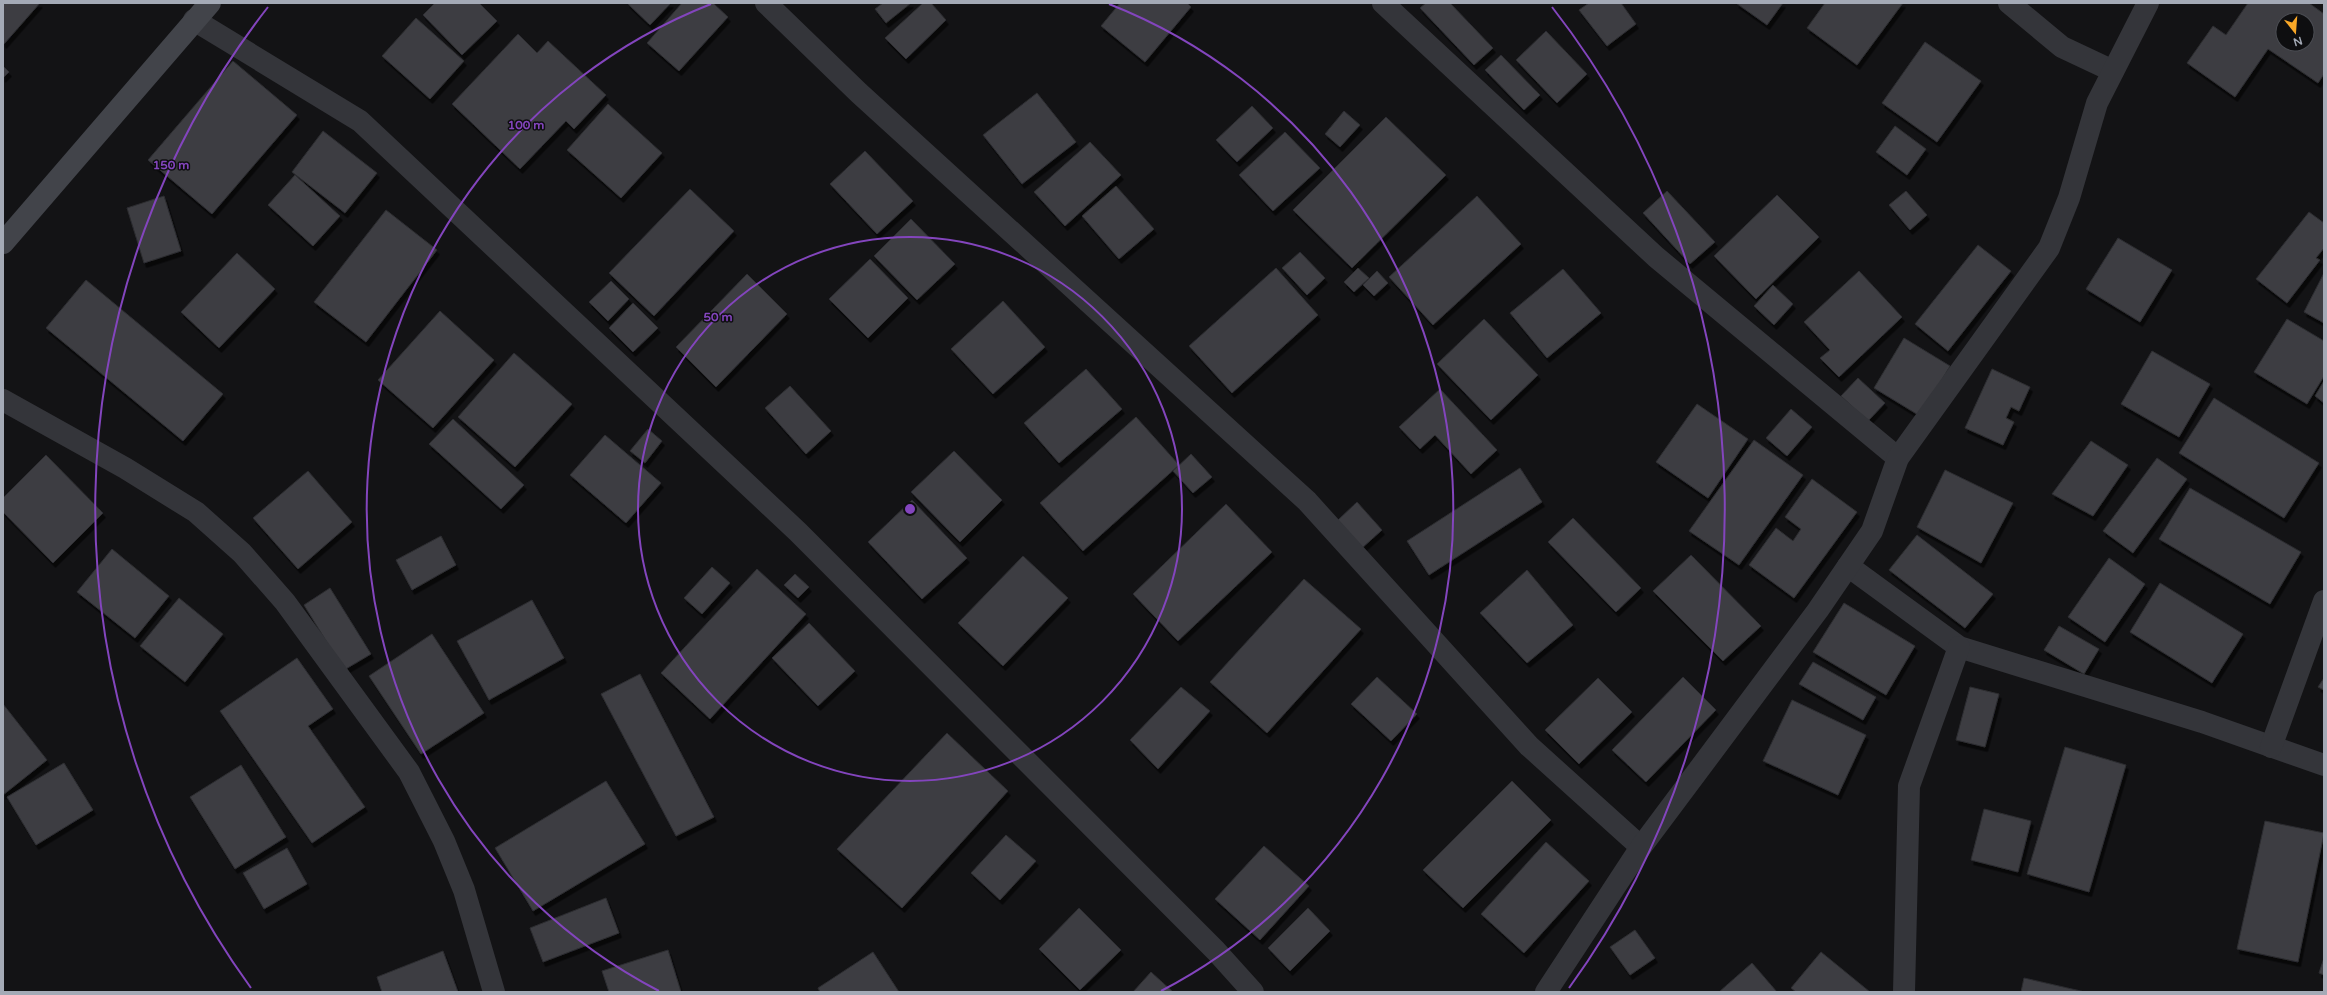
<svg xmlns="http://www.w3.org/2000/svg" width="2327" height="995" font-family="'Varela Round',sans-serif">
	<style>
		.building { fill: #3d3e42; stroke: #2d2d31; fill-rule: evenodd; filter: url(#shadow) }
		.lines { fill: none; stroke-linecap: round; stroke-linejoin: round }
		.street { stroke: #34353a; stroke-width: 22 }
		.secondary { stroke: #42444a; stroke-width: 22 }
		.ring { fill: none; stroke: #8345bd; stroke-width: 2 }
		.centre { fill: #8345bd; stroke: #0e0e10; stroke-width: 2 }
		.ring-label { font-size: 12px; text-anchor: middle; font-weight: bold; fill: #8345bd; stroke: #0e0e10; stroke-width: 3; stroke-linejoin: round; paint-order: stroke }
	</style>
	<defs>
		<filter id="shadow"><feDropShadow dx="2.5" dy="4.5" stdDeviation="0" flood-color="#0009"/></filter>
	</defs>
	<rect width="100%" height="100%" fill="#131315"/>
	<g class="building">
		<polygon points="3,3 40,3 4,44 3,43"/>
		<polygon points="435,3 479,3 497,21 462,55 423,15"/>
		<polygon points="627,3 671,3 650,25"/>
		<polygon points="682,3 713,3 728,17 679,71 647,43"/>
		<polygon points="883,3 911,3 886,23 875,9"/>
		<polygon points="923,3 931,3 946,20 906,59 885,38"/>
		<polygon points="1120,3 1187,3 1191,7 1145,62 1101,26"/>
		<polygon points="1426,3 1450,3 1493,48 1474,65 1420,8"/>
		<polygon points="1589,3 1621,3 1636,24 1607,46 1579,10"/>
		<polygon points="1736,3 1783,3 1767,25"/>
		<polygon points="1825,3 1903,3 1857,65 1807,28"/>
		<path d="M2248,3H2309L2324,14V74L2318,83L2268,49L2235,97L2187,63L2213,26L2226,35ZM2283,20H2307V44H2283Z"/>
		<polygon points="416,18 464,61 430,99 382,56"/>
		<polygon points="1546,31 1587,74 1557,103 1516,60"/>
		<polygon points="518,34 537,53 548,41 606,95 574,129 566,121 520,169 452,104"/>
		<polygon points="1925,42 1981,81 1937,142 1882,103"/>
		<polygon points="1501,55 1540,95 1524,110 1485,70"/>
		<polygon points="233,61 297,115 212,214 148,160"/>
		<polygon points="3,66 9,72 3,78"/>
		<polygon points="1037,93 1076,142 1022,184 983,135"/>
		<polygon points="608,104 662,153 621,198 567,150"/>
		<polygon points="1252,106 1273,128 1237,162 1216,140"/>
		<polygon points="1344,111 1360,125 1340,147 1325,134"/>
		<polygon points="1386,117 1446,175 1352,268 1293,210"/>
		<polygon points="1895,126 1926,149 1907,175 1876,152"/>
		<polygon points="323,131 377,173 345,213 292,172"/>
		<polygon points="1285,132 1320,168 1273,211 1239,175"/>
		<polygon points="1090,142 1121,175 1065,226 1034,192"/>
		<polygon points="865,151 913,201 877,234 830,184"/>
		<polygon points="295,175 340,216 313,246 268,205"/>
		<polygon points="1116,186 1154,229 1119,259 1082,216"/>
		<polygon points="690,189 734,231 654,316 609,273"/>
		<polygon points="1667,191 1715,242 1690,264 1643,213"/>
		<polygon points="1906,191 1927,215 1910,230 1889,205"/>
		<polygon points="1777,195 1819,237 1756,299 1714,256"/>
		<polygon points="164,196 181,251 144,263 127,208"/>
		<polygon points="1477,196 1521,244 1433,325 1389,277"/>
		<polygon points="386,210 437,250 366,342 314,302"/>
		<polygon points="2309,212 2324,223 2324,248 2316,258 2320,260 2287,303 2256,279"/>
		<polygon points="911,219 955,264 917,300 874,256"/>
		<polygon points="2118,238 2172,270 2140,322 2086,289"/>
		<polygon points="1978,245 2011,271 1948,351 1915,324"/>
		<polygon points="1300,252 1325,278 1307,295 1282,268"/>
		<polygon points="237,253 275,289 219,348 181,312"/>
		<polygon points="870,259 908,298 868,338 829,299"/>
		<polygon points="1276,268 1318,315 1232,393 1189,346"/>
		<polygon points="1358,268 1369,278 1354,292 1344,282"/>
		<polygon points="1563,269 1601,313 1547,358 1510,313"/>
		<polygon points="1377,271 1388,283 1374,296 1363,285"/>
		<polygon points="1859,271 1902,317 1839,377 1820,358 1830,350 1804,322"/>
		<polygon points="2324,273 2324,323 2304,312"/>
		<polygon points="747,274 787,314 716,387 676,347"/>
		<polygon points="86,280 223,394 183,441 46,328"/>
		<polygon points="611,281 629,299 608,321 589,302"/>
		<polygon points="1773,285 1793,304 1774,325 1754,306"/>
		<polygon points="1003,301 1045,347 993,394 951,349"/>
		<polygon points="633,303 658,328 633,352 609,328"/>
		<polygon points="440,311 494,360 433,428 378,380"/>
		<polygon points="1484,319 1538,375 1491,420 1437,364"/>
		<polygon points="2287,319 2324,341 2324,376 2307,404 2254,372"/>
		<polygon points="1904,338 1950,366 1920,416 1874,388"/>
		<polygon points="2152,351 2210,384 2179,437 2121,404"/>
		<polygon points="514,353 572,404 515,467 458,417"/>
		<polygon points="1086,369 1122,409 1059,463 1024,423"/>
		<polygon points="1992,369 2030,387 2019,411 2011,407 2006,418 2014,422 2003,445 1965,428"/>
		<polygon points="1858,378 1885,403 1868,421 1841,396"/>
		<polygon points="2324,381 2324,403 2315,396"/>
		<polygon points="790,386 831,431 806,454 765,408"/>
		<polygon points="1440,389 1497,450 1471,474 1435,435 1420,449 1399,427"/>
		<polygon points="2214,398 2319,463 2284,518 2179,453"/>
		<polygon points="1697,404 1748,439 1708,498 1656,462"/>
		<polygon points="1791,409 1812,427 1787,456 1766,438"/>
		<polygon points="1136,417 1179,465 1083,551 1040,503"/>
		<polygon points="453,419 524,485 501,509 429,444"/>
		<polygon points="648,429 662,441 645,463 630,451"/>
		<polygon points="605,435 661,483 626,523 570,475"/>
		<polygon points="1754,440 1803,475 1739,565 1689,531"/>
		<polygon points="2091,441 2128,465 2093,516 2052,494"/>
		<polygon points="954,451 1002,500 960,542 911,492"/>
		<polygon points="1191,454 1212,477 1193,493 1173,471"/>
		<polygon points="46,455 103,513 53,563 3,512 3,498"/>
		<polygon points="2157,458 2187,479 2133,553 2103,531"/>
		<polygon points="1520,468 1542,502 1429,575 1407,541"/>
		<polygon points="1945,470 2013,503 1981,563 1917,527"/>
		<polygon points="308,471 352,522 298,569 253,518"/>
		<polygon points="1812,479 1857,512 1794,598 1749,565 1776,528 1793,541 1801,529 1785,517"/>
		<polygon points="2190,488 2301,552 2270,604 2159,539"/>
		<polygon points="912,500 967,558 922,599 868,542"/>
		<polygon points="1357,502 1382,530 1362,548 1338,520"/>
		<polygon points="1226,504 1272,552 1178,641 1133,594"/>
		<polygon points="1573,518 1641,588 1616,612 1548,542"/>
		<polygon points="1917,535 1993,594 1965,628 1889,570"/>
		<polygon points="441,536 456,565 412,590 396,560"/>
		<polygon points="112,549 169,596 135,638 77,592"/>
		<polygon points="1691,555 1761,626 1723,661 1653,591"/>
		<polygon points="1023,556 1068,598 1003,666 958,623"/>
		<polygon points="2109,558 2145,584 2105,642 2068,617"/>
		<polygon points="712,567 730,583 702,614 684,598"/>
		<polygon points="757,569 806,614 710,719 661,673"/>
		<polygon points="1527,570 1573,625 1527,663 1480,613"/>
		<polygon points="795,574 809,587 798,598 784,585"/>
		<polygon points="1304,579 1361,629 1267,733 1210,682"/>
		<polygon points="2160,583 2243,634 2212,683 2130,632"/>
		<polygon points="330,588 371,654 344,670 304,605"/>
		<polygon points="179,598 223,634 185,682 140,646"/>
		<polygon points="532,600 564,658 489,700 457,641"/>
		<polygon points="1844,603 1915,646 1886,695 1813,652"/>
		<polygon points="809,623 855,671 818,706 772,658"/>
		<polygon points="2059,626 2099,649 2084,674 2044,650"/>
		<polygon points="432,634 484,713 421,754 369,676"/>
		<polygon points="297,658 333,709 308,726 365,807 312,843 220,711"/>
		<polygon points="1813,662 1876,697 1863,720 1799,684"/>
		<polygon points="640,674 714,817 676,836 601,694"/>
		<polygon points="1377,677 1417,714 1391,741 1351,704"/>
		<polygon points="1683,677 1716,710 1646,782 1612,750"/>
		<polygon points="1598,678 1632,712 1579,764 1545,730"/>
		<polygon points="2324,678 2324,690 2318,687"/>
		<polygon points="1181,687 1210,711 1158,769 1130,740"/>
		<polygon points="1970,687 1999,694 1985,747 1956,740"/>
		<polygon points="1792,700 1866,735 1838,795 1763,761"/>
		<polygon points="3,704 47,760 3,795"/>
		<polygon points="947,733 1008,791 902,908 837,849"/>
		<polygon points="2065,747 2126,765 2089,892 2027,874"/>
		<polygon points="64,763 93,810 36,845 7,797"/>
		<polygon points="241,765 286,837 235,869 190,797"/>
		<polygon points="606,781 645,844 533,911 495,848"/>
		<polygon points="1512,781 1551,820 1463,908 1423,870"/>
		<polygon points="1984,809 2031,821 2018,872 1971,860"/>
		<polygon points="2265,821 2324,833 2298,962 2237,949"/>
		<polygon points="1006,835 1036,861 1000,900 971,873"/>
		<polygon points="1546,842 1589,881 1524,953 1481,914"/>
		<polygon points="1264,846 1309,886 1260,940 1215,899"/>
		<polygon points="287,848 307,884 264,909 243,873"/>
		<polygon points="606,898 619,933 543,962 530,928"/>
		<polygon points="1079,908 1121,950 1080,990 1039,949"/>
		<polygon points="1308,908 1330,931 1290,971 1268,948"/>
		<polygon points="1635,930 1655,958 1630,975 1610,947"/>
		<polygon points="668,950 681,992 609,992 602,971"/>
		<polygon points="443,951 458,992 382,992 377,977"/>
		<polygon points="873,952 899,992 820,992 818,988"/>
		<polygon points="1821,952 1870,992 1796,992 1791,988"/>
		<polygon points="2324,958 2324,975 2319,973"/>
		<polygon points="1752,963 1777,992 1719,992"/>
		<polygon points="1151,972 1173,992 1133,992"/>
		<polygon points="2024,978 2085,992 2021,992"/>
	</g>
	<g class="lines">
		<g class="street">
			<polyline points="766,3 859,93 1307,501 1529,746 1641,847"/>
			<polyline points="1383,3 1656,257 1898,458"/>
			<polyline points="2009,3 2062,47 2113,71"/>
			<polyline points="194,20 360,121 798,532 1216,951 1253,992"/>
			<polyline points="3,400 125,468 196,512 242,553 285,602 409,772 444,841 464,890 494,992"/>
			<polyline points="1848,566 1959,647 2202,722 2324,765"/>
			<polyline points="2271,747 2324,601"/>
			<polyline points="1546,992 1641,847 1818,610 1872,531 1898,458 2049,248 2069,198 2097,103 2148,3"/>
			<polyline points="1904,992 1909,786 1959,647"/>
		</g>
		<polyline class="secondary" points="3,243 210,3"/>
	</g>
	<g class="ring">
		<circle cx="910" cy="509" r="272"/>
		<path d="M659 991A543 543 0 0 1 711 4M1109 4A543 543 0 0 1 1161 991"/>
		<path d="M251 988A815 815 0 0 1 268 7M1552 7A815 815 0 0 1 1569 988"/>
	</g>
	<circle cx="910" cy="509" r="6" class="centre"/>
	<g class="ring-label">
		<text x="526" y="129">100 m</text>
		<text x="171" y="169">150 m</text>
		<text x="718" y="321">50 m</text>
	</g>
	<rect width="2327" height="995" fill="none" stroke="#a4aab6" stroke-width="8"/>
	<g transform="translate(2295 32) rotate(163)"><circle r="19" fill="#0e0e10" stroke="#4a4c52"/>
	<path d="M0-3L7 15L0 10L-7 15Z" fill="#f9a727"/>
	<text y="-6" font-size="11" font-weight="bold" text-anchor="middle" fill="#a4aab6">N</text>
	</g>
</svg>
